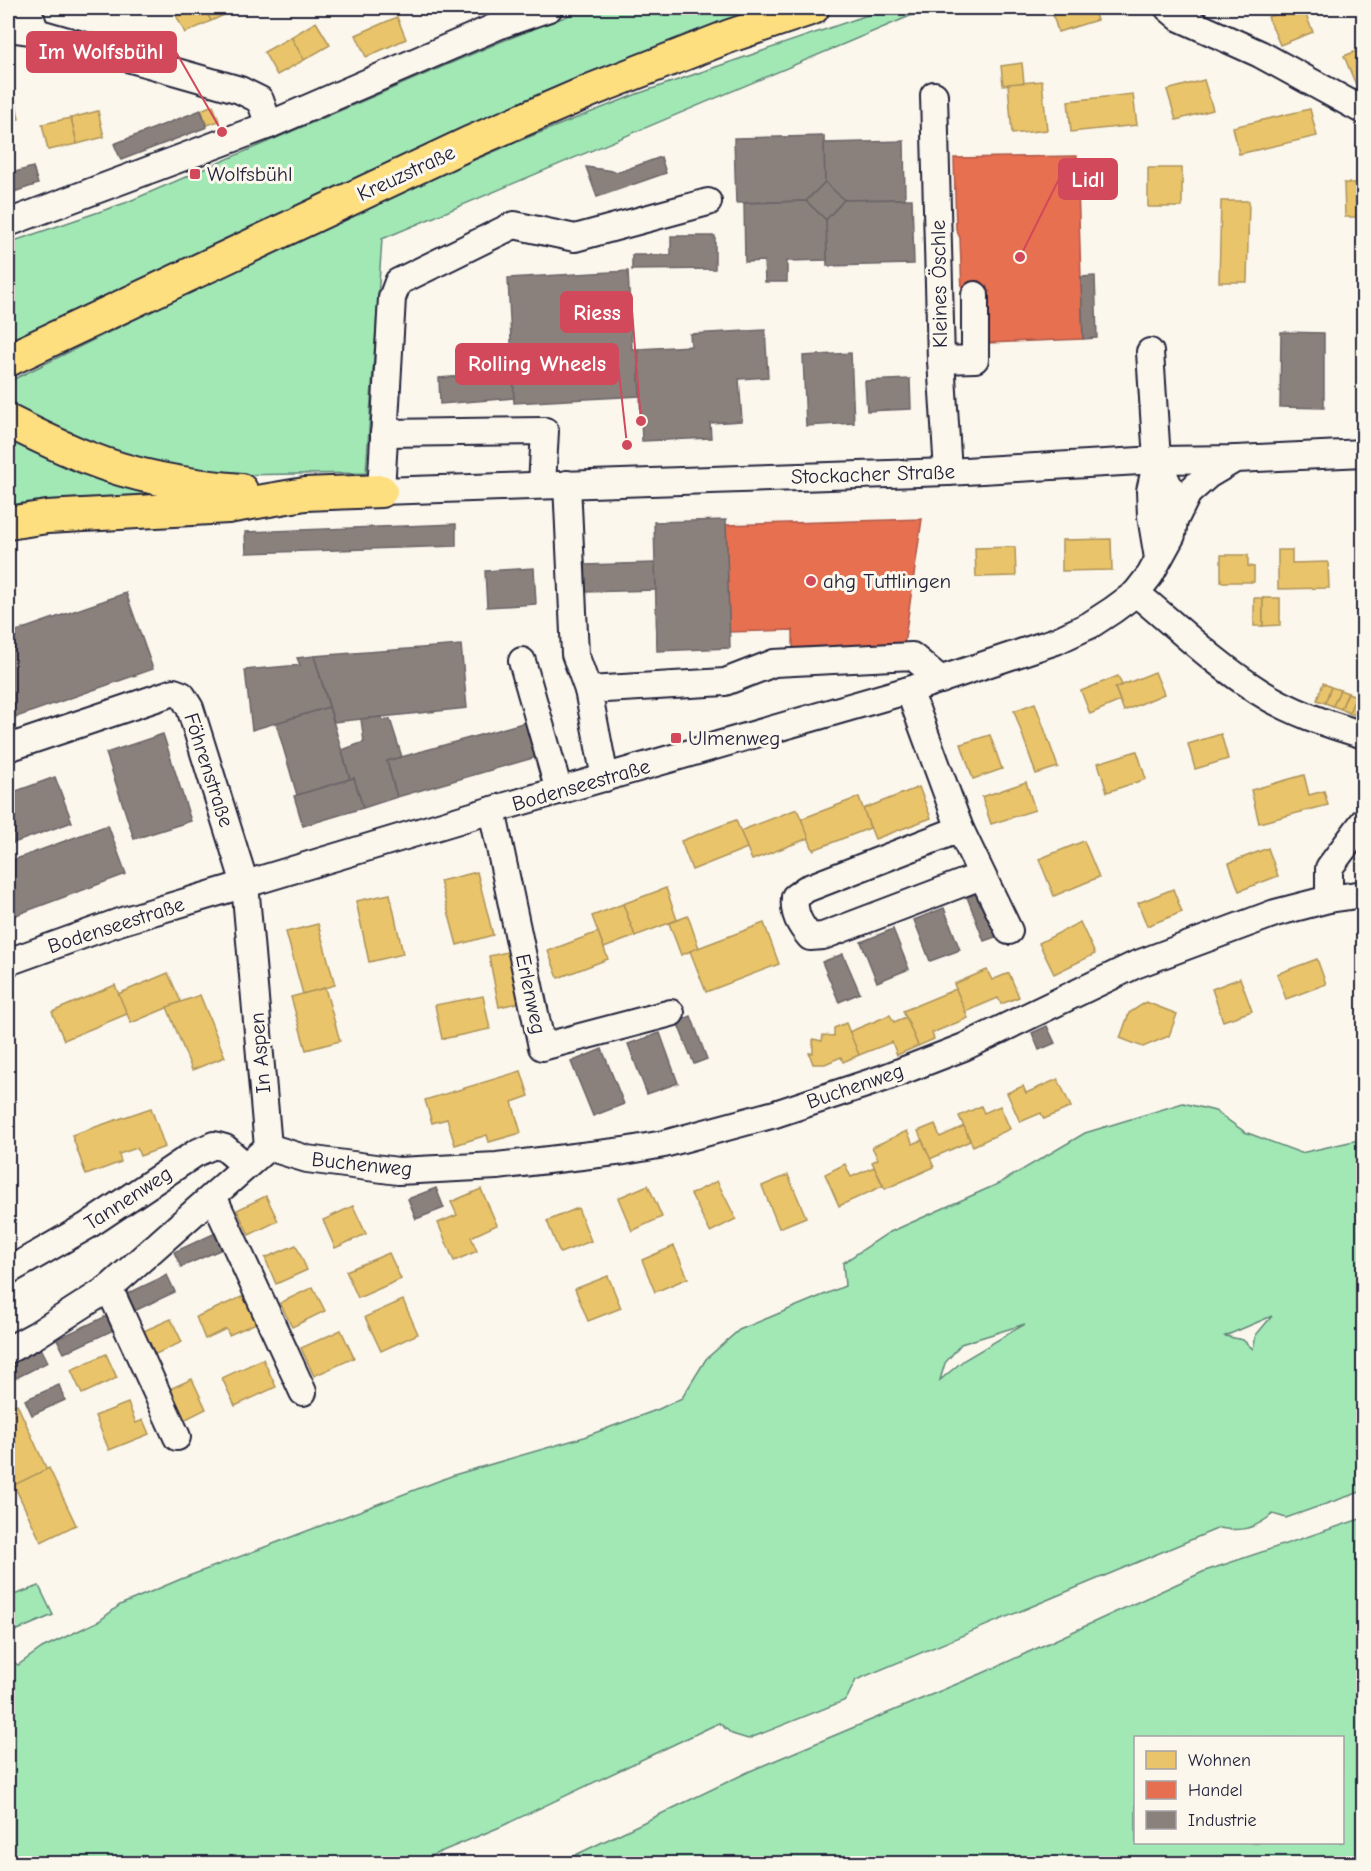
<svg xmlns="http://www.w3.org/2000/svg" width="1371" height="1871" font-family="'Comic Neue',sans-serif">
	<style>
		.green { fill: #a1e8b5; stroke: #628578; stroke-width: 1.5; fill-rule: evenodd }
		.homes { fill: #e9c46a; stroke: #ad935c; stroke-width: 1.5 }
		.shops { fill: #e76f51; stroke: #ac584a; stroke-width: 1.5 }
		.industry { fill: #8a817c; stroke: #6b6468; stroke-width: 1.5 }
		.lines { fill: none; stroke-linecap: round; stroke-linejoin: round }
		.minor-casing { stroke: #22223b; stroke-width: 30 }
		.major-casing { stroke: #22223b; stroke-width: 36 }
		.minor { stroke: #fbf7ec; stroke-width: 26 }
		.major { stroke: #fddf80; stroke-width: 32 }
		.poi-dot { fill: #d1495b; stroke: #fbf7ec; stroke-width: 2 }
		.labels { text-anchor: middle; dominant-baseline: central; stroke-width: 6; stroke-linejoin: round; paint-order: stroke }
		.street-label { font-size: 21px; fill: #22223b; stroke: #fbf7ec }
		.poi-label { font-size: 21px; fill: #22223b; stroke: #fbf7ec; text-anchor: start }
		.leader { fill: none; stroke: #d1495b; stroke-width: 2 }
		.callout-dot { fill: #d1495b; stroke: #fbf7ec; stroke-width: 2 }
		.callout { fill: #d1495b; stroke: #d1495b; stroke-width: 2 }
		.callout-label { font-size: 22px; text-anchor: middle; font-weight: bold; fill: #fff }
	</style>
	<rect width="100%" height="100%" fill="#fbf7ec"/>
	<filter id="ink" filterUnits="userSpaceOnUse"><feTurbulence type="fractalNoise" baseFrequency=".0167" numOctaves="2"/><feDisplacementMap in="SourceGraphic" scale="12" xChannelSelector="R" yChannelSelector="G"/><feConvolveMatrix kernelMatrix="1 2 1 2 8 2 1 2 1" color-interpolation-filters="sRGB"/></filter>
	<g filter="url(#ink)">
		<g class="green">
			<polygon points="588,8 774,8 404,158 8,341 8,243 125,203 500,42"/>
			<polygon points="888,8 929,8 382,239 366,473 223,475 148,465 79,440 8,407 8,382 365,206 524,139 637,94"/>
			<polygon points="8,438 146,490 150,499 8,512"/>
			<path d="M1183,1103L1215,1111L1245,1132L1301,1153L1363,1139V1491L1286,1518L1273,1514C1254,1529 1242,1532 1219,1528L856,1680L846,1700L748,1739L732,1734L719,1723L500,1827L414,1863H8V1661L11,1660L18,1665L42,1648L99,1621L120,1605L181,1579L454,1475L581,1438L659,1409L682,1398L706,1359L739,1330L845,1286L843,1263L888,1233L1000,1183L1085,1133ZM1272,1316L1256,1335L1253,1349L1243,1340L1225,1336ZM1025,1324L964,1360L940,1380L945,1363L961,1344Z"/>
			<path d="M1363,1518V1863H559L750,1771L983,1673L1205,1571ZM1136,1738H1342V1842H1136Z"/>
			<polygon points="39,1586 53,1615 8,1634 8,1597"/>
		</g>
		<g class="homes">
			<polygon points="176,8 205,8 211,21 185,33 173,9"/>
			<polygon points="205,8 236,8 237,9 211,21"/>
			<polygon points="1051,8 1093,8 1097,20 1058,32"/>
			<polygon points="1292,8 1303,8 1313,32 1280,45 1268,17"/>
			<polygon points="397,17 406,39 366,57 356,35"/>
			<polygon points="316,22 330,45 304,60 291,37"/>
			<polygon points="291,37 304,60 277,75 264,52"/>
			<polygon points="1364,48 1364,82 1356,85 1344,56"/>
			<polygon points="1022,63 1024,83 1003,85 1001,66"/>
			<polygon points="1204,80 1213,110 1176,120 1167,90"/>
			<polygon points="1042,81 1047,130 1012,134 1008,84"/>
			<polygon points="14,93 19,119 8,122 8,94"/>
			<polygon points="1133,94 1137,125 1071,132 1068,101"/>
			<polygon points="213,105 219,121 207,125 201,110"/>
			<polygon points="1310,109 1317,136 1239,154 1233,127"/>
			<polygon points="98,111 104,137 77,144 71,118"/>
			<polygon points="71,118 77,144 48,150 42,124"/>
			<rect x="1148" y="168" width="34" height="39"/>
			<polygon points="1344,183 1364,183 1364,217 1345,217"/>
			<polygon points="1221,201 1249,201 1247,282 1219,282"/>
			<polygon points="1111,539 1112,570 1062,571 1062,540"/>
			<polygon points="1015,547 1016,576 976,577 975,548"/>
			<polygon points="1278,550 1292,550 1292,563 1328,562 1329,588 1278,589"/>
			<polygon points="1221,555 1248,555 1248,566 1254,567 1254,582 1221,582"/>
			<rect x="1254" y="598" width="9" height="28"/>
			<polygon points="1263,598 1280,598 1280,625 1263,626"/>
			<polygon points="1155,672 1164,694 1124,711 1115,688"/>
			<polygon points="1118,676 1122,685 1115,688 1120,701 1090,714 1081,691"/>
			<polygon points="1323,683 1331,687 1325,703 1317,700"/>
			<polygon points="1331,687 1340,690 1333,706 1325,703"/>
			<polygon points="1340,690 1348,693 1341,709 1333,706"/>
			<polygon points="1348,693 1356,696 1349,713 1341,709"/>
			<polygon points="1356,696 1364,699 1358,716 1349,713"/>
			<polygon points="1035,703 1058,767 1036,774 1014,711"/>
			<polygon points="1221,734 1228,759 1195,769 1188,744"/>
			<polygon points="990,735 1002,769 973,779 961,744"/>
			<polygon points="1137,751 1146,779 1107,792 1098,763"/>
			<polygon points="1304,775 1309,795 1324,791 1328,805 1259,823 1251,790"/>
			<polygon points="1026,782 1035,810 991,824 982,797"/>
			<polygon points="919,787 931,818 875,839 863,809"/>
			<polygon points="859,797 870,828 813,850 801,819"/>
			<polygon points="797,809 809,838 752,860 740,831"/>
			<polygon points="736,820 747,848 692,870 681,841"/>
			<polygon points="1084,841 1099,877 1054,896 1039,859"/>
			<polygon points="1268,848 1278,876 1239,891 1229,863"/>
			<polygon points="477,872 493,935 457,945 440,881"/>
			<polygon points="666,888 677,920 635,936 623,904"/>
			<polygon points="1173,889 1182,912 1147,926 1138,903"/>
			<polygon points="390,894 403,954 369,962 356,901"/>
			<polygon points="623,904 635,936 604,948 592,916"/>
			<polygon points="688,916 699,948 681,955 669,923"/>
			<polygon points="1080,922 1095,954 1054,974 1039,943"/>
			<polygon points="764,923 779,964 706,992 690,951"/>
			<polygon points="318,924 335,985 303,994 286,932"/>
			<polygon points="598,932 608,959 558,978 548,951"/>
			<polygon points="512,951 522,1002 499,1007 489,956"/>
			<polygon points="1317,959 1326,984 1286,999 1277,974"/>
			<polygon points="987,970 992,980 1009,973 1019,997 1001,1004 998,998 965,1012 954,984"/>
			<polygon points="168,973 181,1002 131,1023 118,994"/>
			<polygon points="1240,978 1252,1011 1223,1021 1212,989"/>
			<polygon points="115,985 127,1014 64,1040 52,1012"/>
			<polygon points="325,988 340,1041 306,1050 291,997"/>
			<polygon points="956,989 968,1018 932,1033 934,1039 918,1046 903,1011"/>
			<polygon points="200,995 225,1057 192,1070 167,1007"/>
			<polygon points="483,996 490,1029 442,1039 435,1005"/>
			<polygon points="1146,1002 1177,1014 1169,1036 1143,1047 1120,1038 1129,1013"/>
			<polygon points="890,1015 894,1022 906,1017 918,1046 897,1055 892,1042 859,1055 849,1032"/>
			<polygon points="846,1023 859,1055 843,1062 841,1057 825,1064 813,1064 809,1053 813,1053 813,1039 822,1041 823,1035 834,1036 834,1028"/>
			<polygon points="521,1071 529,1096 512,1102 521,1133 489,1142 487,1135 455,1145 447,1119 432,1123 425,1100"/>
			<polygon points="1058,1079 1071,1107 1044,1119 1041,1113 1020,1122 1007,1093 1023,1086 1026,1093"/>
			<polygon points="981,1106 984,1113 1000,1106 1010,1129 973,1146 959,1116"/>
			<polygon points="151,1108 165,1147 140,1156 137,1148 119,1154 121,1162 86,1175 72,1135"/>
			<polygon points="935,1124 940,1137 964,1126 970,1141 930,1159 918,1131"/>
			<polygon points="907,1131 913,1144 922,1140 934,1167 885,1189 872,1162 878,1159 872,1147"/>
			<polygon points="845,1164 851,1177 874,1167 883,1186 839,1206 825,1174"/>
			<polygon points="788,1175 806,1217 779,1228 762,1186"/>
			<polygon points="717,1181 736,1219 710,1232 691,1194"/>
			<polygon points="648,1185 662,1217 632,1231 618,1198"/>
			<polygon points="481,1189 497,1225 471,1237 477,1251 454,1261 438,1223 457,1215 451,1202"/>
			<polygon points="266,1196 278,1221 249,1235 237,1210"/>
			<polygon points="353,1206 366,1234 335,1248 323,1220"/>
			<polygon points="578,1208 591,1241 560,1253 547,1221"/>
			<polygon points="296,1245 307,1270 276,1284 265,1258"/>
			<polygon points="674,1246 688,1278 655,1292 642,1260"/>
			<polygon points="389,1253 401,1279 358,1298 346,1271"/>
			<polygon points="608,1276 621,1308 588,1321 575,1289"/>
			<polygon points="313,1287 325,1311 292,1327 280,1303"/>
			<polygon points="244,1296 256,1323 229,1335 226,1329 205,1339 196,1317"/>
			<polygon points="403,1300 418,1334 381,1351 365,1317"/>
			<polygon points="171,1319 182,1342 147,1358 137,1334"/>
			<polygon points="341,1330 354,1358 314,1376 301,1348"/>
			<polygon points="106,1354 117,1378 82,1394 71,1370"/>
			<polygon points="263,1359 276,1387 235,1406 222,1378"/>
			<polygon points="192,1379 206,1409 180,1422 165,1391"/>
			<polygon points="128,1403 136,1423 143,1420 149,1434 109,1450 95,1416"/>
			<polygon points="17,1404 47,1470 11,1487 8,1480 8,1409"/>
			<polygon points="49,1468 76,1525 41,1542 14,1485"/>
		</g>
		<g class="shops">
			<polygon points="1077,156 1083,339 988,343 986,294 962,293 960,238 956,229 954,158"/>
			<polygon points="922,519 904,645 793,649 793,630 729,632 726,525"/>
		</g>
		<g class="industry">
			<polygon points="201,110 207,127 121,160 114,144"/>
			<polygon points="824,136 825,182 806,201 736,203 734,138"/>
			<polygon points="904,141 905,199 844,200 825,182 824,143"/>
			<polygon points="661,157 666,173 597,197 586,167 619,172"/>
			<polygon points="33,167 38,184 8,194 8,174"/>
			<polygon points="825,182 844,200 826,220 806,201"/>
			<polygon points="905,199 912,199 914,264 827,266 826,220 844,200"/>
			<polygon points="806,201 826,220 827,260 787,261 787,282 765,282 764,261 745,262 744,203"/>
			<polygon points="671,236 715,236 715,269 632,270 632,255 671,255"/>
			<polygon points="628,271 632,349 638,349 640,396 514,403 508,278"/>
			<polygon points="1095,276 1097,338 1083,339 1081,277"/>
			<polygon points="1358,283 1364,283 1364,411 1361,411"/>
			<polygon points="765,330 768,377 739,379 742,421 710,423 711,438 642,441 638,349 691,346 690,334"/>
			<polygon points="1281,332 1324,333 1324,408 1280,407"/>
			<polygon points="851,353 854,423 806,426 803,356"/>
			<polygon points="513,372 514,398 440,404 439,378"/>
			<polygon points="910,379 911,409 867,411 865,381"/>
			<polygon points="726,520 730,648 657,651 654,522"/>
			<polygon points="456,524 456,546 246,553 245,532"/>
			<polygon points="655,563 656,590 584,592 583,565"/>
			<polygon points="534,568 536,604 487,607 485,571"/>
			<polygon points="126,593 153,669 8,720 8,634"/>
			<polygon points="461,645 467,708 334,722 314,656"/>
			<polygon points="314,656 329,707 252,730 245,670 300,665 297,658"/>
			<polygon points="329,707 350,779 297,795 276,723"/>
			<polygon points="382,717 383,721 390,719 402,757 387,761 397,797 363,808 354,778 350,779 342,750 364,742 361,719"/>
			<polygon points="530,721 540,756 397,797 387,761"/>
			<polygon points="163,734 191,821 134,839 106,753"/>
			<polygon points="55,777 72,822 8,845 8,794"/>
			<polygon points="354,778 363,808 303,826 294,796"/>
			<polygon points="108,825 126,874 8,918 8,862"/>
			<polygon points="982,892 998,936 984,941 967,897"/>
			<polygon points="944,908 960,950 930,961 914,920"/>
			<polygon points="893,929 909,969 877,982 861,942"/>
			<polygon points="843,954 860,993 839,1002 822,962"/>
			<polygon points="691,1016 707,1059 694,1064 677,1022"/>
			<polygon points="1047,1026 1055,1043 1039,1050 1032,1033"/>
			<polygon points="660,1033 678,1083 647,1094 628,1044"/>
			<polygon points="602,1049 624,1104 593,1116 571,1062"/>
			<polygon points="436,1188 444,1208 416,1219 408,1199"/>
			<polygon points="222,1230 229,1246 181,1267 174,1252"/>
			<polygon points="167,1275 175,1292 128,1314 120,1297"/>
			<polygon points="111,1314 118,1328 64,1353 57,1339"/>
			<polygon points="41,1348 48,1362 8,1382 8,1365"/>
			<polygon points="59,1385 65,1400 32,1415 25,1400"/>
		</g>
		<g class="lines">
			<defs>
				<g id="minor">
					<polyline points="27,8 36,32"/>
					<polyline points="1168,8 1180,18 1260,54 1364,111"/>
					<polyline points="8,28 36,32 240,90 260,100 269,125"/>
					<polyline points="934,95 941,360 948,472"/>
					<polyline points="708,202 575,238 514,225 398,282 392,298 381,491 948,472 1157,460 1236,459 1364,453"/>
					<polyline points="8,223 269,125 500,25 549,8"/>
					<polyline points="1150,352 1157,460 1150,491 1151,516 1158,558"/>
					<polyline points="941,360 975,359 975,295"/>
					<polyline points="384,433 545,431 542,485"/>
					<polyline points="567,484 575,654 588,690"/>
					<polyline points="1174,521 1188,493 1208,475 1235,459"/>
					<path d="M1136,593C1176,626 1214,663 1258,691C1290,712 1327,724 1364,735"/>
					<polyline points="522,661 559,791"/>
					<polyline points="909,690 960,829 1009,931"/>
					<polyline points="8,748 174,692 182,695 190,708 245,884 268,1147 109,1288 36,1335 8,1350"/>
					<polyline points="605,778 588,690 725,682 774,663 912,656 941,680"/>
					<polyline points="492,810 542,1047 671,1013"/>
					<path d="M960,829L806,889L795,897C793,914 800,925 810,937L823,936L981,876"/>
					<polyline points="1329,899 1364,894"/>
					<polyline points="8,962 119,922 492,810 909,690 1056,641 1090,625 1113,610 1136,593 1150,575 1172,535 1174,521 1170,488 1157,460"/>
					<polyline points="268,1147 307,1159 398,1171 497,1166 624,1151 664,1144 775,1114 884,1078 964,1047 1135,965 1275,913 1329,899 1329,868 1364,821"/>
					<polyline points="213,1196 303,1392"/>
					<polyline points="8,1271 87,1226 196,1153 214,1145 225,1148 246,1166"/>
					<polyline points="109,1288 177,1437"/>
				</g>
				<g id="major">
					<polyline points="8,360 469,143 594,89 730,36 813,8"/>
					<path d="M8,421C34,434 60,447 88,458C136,477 190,486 241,490"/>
					<polyline points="8,523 47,517 228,507 305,494 381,491"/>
				</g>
			</defs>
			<use href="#minor" class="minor-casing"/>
			<use href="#major" class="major-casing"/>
			<use href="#minor" class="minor"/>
			<use href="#major" class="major"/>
		</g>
	</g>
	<g class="poi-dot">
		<rect x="189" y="168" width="12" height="12" rx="3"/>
		<circle cx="811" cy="581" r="6"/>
		<rect x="670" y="732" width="12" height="12" rx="3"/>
	</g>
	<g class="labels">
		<g class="street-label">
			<text transform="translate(406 173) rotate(-25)">Kreuzstraße</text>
			<text transform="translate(939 284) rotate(-91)">Kleines Öschle</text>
			<text transform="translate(873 474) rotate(-2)">Stockacher Straße</text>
			<text transform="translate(209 770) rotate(72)">Föhrenstraße</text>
			<text transform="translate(581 785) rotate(-16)">Bodenseestraße</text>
			<text transform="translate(116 925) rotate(-18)">Bodenseestraße</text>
			<text transform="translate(531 994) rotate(78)">Erlenweg</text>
			<text transform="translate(260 1053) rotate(-95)">In Aspen</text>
			<text transform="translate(855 1086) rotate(-19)">Buchenweg</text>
			<text transform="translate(362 1164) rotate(6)">Buchenweg</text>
			<text transform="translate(128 1198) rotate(-33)">Tannenweg</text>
		</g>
		<g class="poi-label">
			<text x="207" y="174">Wolfsbühl</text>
			<text x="823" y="581">ahg Tuttlingen</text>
			<text x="688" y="738">Ulmenweg</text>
		</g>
	</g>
	<path class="leader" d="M222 132L176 52M1020 257L1059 179M641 421L632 312M627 445L618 364"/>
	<g class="callout-dot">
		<circle cx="222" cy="132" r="6"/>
		<circle cx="1020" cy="257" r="6"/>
		<circle cx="641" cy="421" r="6"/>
		<circle cx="627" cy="445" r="6"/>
	</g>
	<g class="callout">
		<rect x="27" y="32" width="149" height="40" rx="6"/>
		<rect x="1059" y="159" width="58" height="40" rx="6"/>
		<rect x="561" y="292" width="71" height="40" rx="6"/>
		<rect x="456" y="344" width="162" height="40" rx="6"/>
	</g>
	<g class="callout-label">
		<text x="101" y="59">Im Wolfsbühl</text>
		<text x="1088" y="187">Lidl</text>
		<text x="597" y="320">Riess</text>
		<text x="537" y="371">Rolling Wheels</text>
	</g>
	<rect width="1371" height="1871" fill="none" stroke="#fbf7ec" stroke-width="30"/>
	<rect x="15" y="15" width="1341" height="1841" fill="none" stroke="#22223b" stroke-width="2" filter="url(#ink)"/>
	<rect x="1134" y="1736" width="210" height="108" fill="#fbf7ec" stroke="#a4a2a5" stroke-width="1.5"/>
	<rect x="1146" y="1751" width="30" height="18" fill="#e9c46a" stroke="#a4a2a5" stroke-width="1.5"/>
	<text x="1188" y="1766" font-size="18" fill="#22223b">Wohnen</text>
	<rect x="1146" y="1781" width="30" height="18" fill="#e76f51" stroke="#a4a2a5" stroke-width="1.5"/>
	<text x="1188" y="1796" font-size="18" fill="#22223b">Handel</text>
	<rect x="1146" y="1811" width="30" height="18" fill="#8a817c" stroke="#a4a2a5" stroke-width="1.5"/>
	<text x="1188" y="1826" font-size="18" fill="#22223b">Industrie</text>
</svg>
